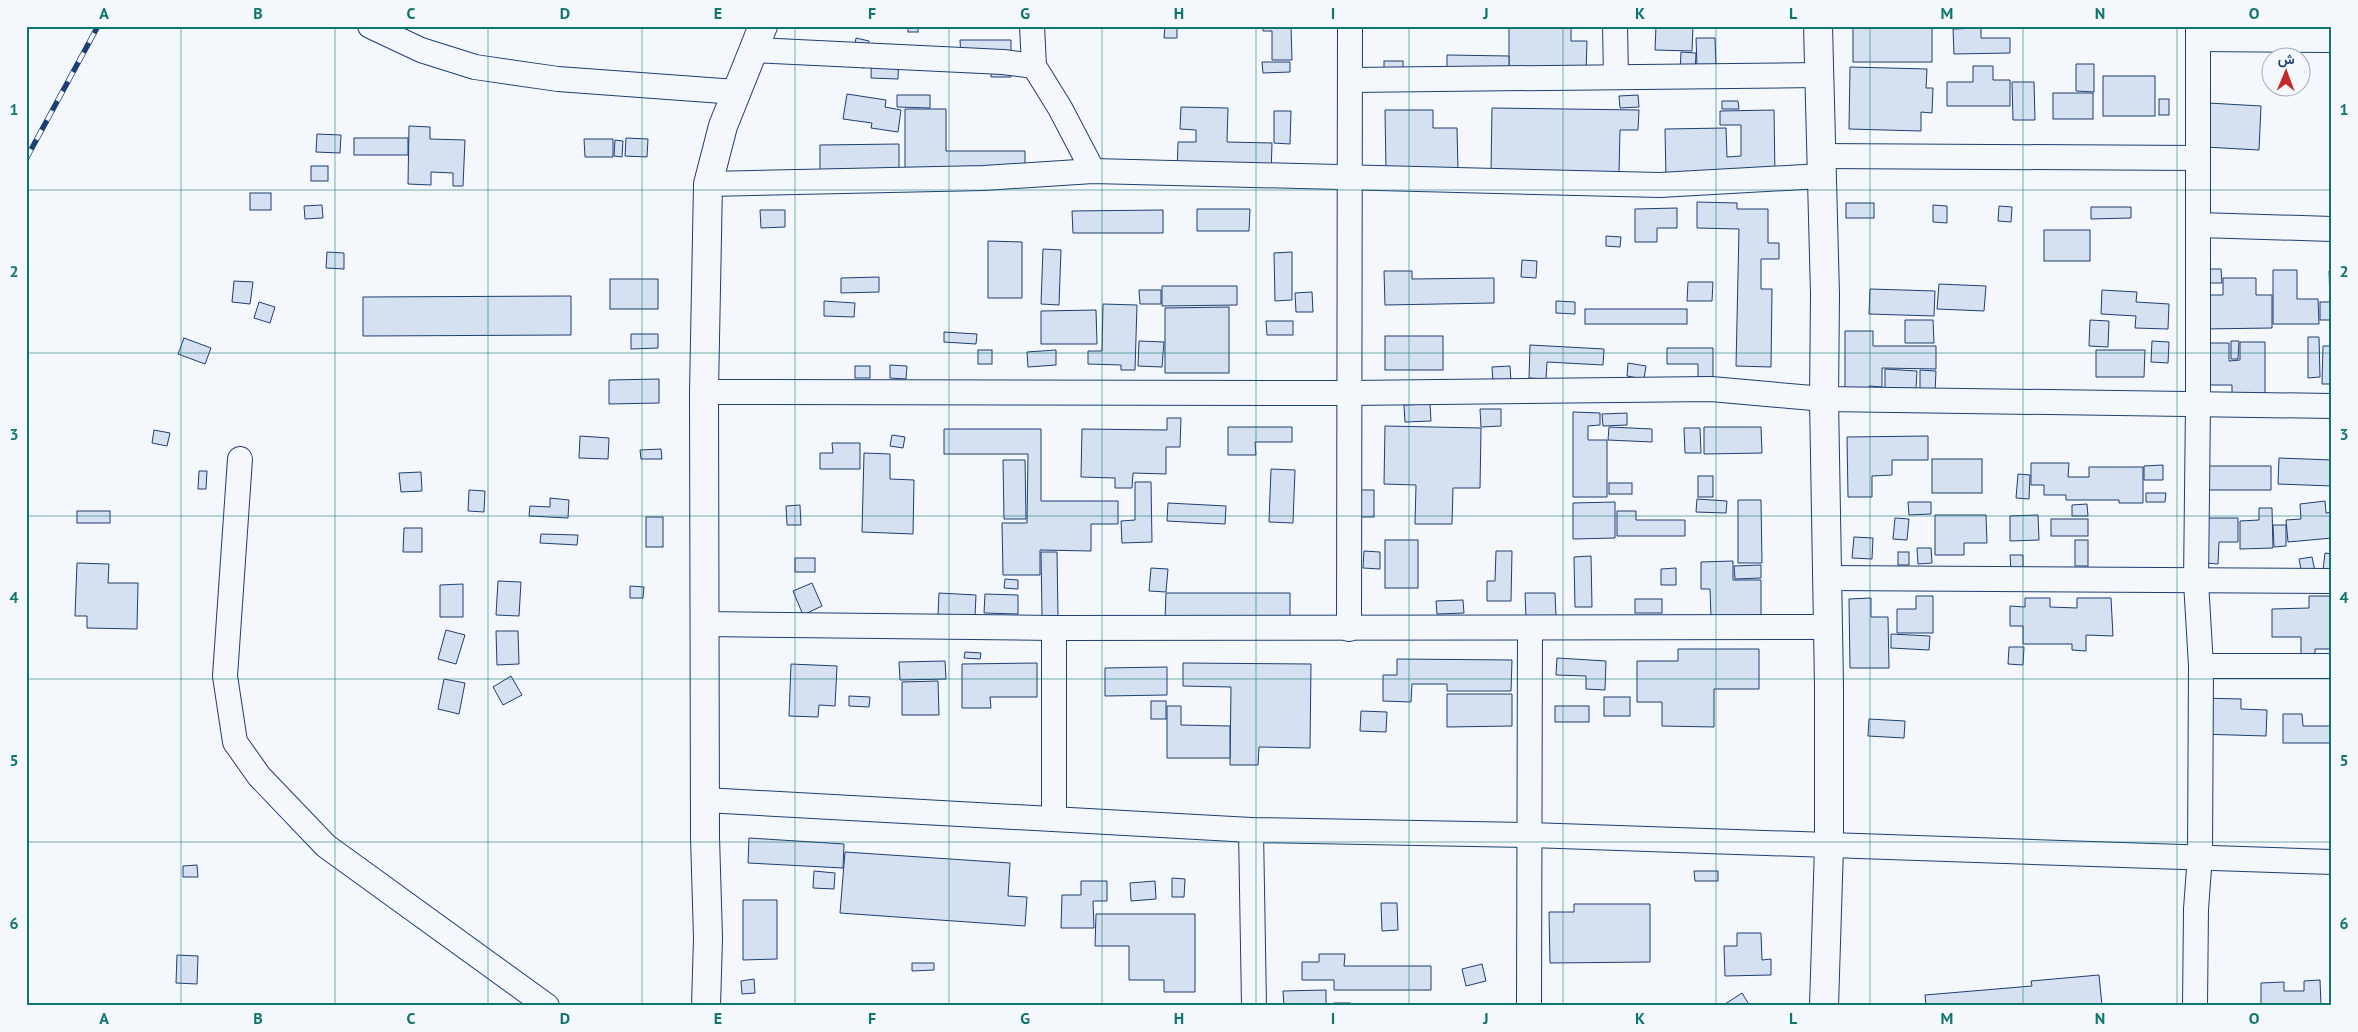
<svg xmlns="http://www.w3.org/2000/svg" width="2358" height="1032" font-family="'PT Sans',Vazirmatn,sans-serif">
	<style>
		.building { fill: #d5e0f0; stroke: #1d3f73 }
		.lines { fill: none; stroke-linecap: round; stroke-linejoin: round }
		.minor-casing { stroke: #1d3f73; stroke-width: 26 }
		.major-casing { stroke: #1d3f73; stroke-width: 30 }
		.minor { stroke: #f4f7fb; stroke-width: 24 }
		.major { stroke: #f4f7fb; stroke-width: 28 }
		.rail-casing { stroke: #1d3f73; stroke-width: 5.5 }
		.rail { stroke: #f4f7fb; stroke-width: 4; stroke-dasharray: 11; stroke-linecap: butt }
		.grid { fill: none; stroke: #0f766e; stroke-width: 1; stroke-opacity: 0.55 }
		.neatline { fill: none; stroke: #0f766e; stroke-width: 2 }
		.grid-label { font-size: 16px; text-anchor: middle; font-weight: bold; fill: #0f766e }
	</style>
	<rect width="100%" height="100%" fill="#f4f7fb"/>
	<g class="building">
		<rect x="908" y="26" width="10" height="6"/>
		<polygon points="1165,26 1177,26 1177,38 1164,38"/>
		<polygon points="1263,26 1291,26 1292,60 1272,60 1272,31 1263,31"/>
		<polygon points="1509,26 1571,26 1571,41 1587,41 1586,73 1509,76"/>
		<polygon points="1656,26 1693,26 1692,51 1655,50"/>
		<rect x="1853" y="26" width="79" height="36"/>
		<polygon points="1981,28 1981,38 2010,38 2010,53 1954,54 1953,29"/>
		<polygon points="856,38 869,41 864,68 851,66"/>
		<polygon points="1696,38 1715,38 1716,66 1697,66"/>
		<polygon points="960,40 1011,40 1011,77 991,77 991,57 961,57"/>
		<polygon points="872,44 899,45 898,79 871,78"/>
		<polygon points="1681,52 1696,53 1695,74 1680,73"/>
		<polygon points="1447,55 1509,56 1509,74 1447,74"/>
		<rect x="1384" y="61" width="19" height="11"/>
		<polygon points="1262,62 1290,62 1290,72 1263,73"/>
		<polygon points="2076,64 2094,64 2094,92 2076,91"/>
		<polygon points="1973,66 1993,66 1993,80 2010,80 2010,106 1947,106 1947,82 1973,82"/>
		<polygon points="1850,67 1927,69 1926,88 1933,88 1932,113 1921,112 1921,131 1849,129"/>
		<rect x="2103" y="76" width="52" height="40"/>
		<polygon points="2012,82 2034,82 2035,120 2013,120"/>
		<rect x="2053" y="93" width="40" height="26"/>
		<polygon points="847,94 886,100 885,107 901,110 898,132 871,128 872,123 843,119"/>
		<polygon points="897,95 930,95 930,108 897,107"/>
		<polygon points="1638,95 1639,107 1620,108 1619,96"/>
		<rect x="2159" y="99" width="10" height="16"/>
		<polygon points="1722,101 1738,101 1739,109 1722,109"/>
		<polygon points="2208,103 2261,106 2259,150 2205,147"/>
		<polygon points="1181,107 1228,108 1227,142 1272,143 1271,176 1177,174 1178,142 1196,142 1196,130 1180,129"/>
		<polygon points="1492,108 1639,110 1638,130 1620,130 1619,173 1491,171"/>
		<polygon points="905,109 946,109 946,151 1025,151 1025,170 905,170"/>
		<polygon points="1385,110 1433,110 1433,128 1457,128 1458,171 1386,171"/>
		<polygon points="1774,110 1775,177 1666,179 1665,129 1726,128 1727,157 1741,156 1741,125 1720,125 1720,111"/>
		<polygon points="1274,111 1291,111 1290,144 1274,143"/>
		<polygon points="409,126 430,127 430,139 465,140 463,186 453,186 453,173 431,172 431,185 408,184"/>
		<polygon points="317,134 341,135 340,153 316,152"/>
		<rect x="354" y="138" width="54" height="17"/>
		<polygon points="626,138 648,139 647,157 625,156"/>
		<polygon points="584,139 613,139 613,157 585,157"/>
		<polygon points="615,140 623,141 622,157 614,156"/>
		<polygon points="899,144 899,178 820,179 820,145"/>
		<rect x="311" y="166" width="17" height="15"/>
		<rect x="250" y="193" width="21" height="17"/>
		<polygon points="1697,202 1737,203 1737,209 1768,209 1768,243 1779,243 1779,259 1761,259 1761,289 1772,289 1771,367 1736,366 1739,229 1697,228"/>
		<rect x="1846" y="203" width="28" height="15"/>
		<polygon points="322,205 323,218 305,219 304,206"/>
		<polygon points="1933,205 1947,206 1947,223 1933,222"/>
		<polygon points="1999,206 2012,207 2011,222 1998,221"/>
		<polygon points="2091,207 2131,207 2131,218 2091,219"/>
		<polygon points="1677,208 1677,228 1657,228 1657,242 1635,242 1635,209"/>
		<polygon points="1197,209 1250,209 1249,231 1197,231"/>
		<polygon points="760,210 785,210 785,227 761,228"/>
		<polygon points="1163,210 1163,233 1073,233 1072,211"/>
		<rect x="2044" y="230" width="46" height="31"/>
		<polygon points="1606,236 1621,237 1620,247 1606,246"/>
		<polygon points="988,241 1022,242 1022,298 988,298"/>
		<polygon points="1043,249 1061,250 1059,305 1041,304"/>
		<polygon points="327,252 344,253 344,269 326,268"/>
		<polygon points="1292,252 1292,300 1275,301 1274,253"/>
		<polygon points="1522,260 1537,261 1536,278 1521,277"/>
		<polygon points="2206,269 2221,269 2222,283 2206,283"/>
		<polygon points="2273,270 2297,270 2297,299 2318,299 2319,324 2273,324"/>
		<polygon points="1384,271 1412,271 1412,279 1494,278 1494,303 1385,305"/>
		<polygon points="2329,271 2332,271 2332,300 2330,300"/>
		<polygon points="879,277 879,292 841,293 841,278"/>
		<polygon points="2223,278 2256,278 2256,295 2272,295 2272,328 2203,329 2203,295 2223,295"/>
		<rect x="610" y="279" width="48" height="30"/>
		<polygon points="234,281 253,282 250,304 232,302"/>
		<polygon points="1688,282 1713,282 1712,301 1687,301"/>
		<polygon points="1939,284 1986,286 1984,311 1937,309"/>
		<polygon points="1162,286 1237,286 1237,305 1162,306"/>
		<polygon points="1870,289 1935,291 1934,316 1869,314"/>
		<polygon points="1139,290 1161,290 1161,304 1140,304"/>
		<polygon points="2102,290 2137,292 2136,302 2169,304 2168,329 2135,328 2136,316 2101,314"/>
		<polygon points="1312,292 1313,312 1296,312 1295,293"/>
		<polygon points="571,296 571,335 363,336 363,297"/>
		<polygon points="824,301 855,303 854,317 824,316"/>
		<polygon points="1556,301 1575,302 1575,314 1556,313"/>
		<polygon points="259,302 275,307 270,323 254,318"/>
		<rect x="2320" y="302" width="12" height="18"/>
		<polygon points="1103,304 1137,305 1135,370 1121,370 1121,365 1088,364 1088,351 1102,351"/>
		<polygon points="1229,307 1229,373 1165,373 1165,308"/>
		<rect x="1585" y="309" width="102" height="15"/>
		<polygon points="1096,310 1097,344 1041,344 1041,311"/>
		<polygon points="1905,320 1933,320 1934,343 1905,343"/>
		<polygon points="2090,320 2109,321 2108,347 2089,346"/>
		<polygon points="1266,321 1293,321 1293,335 1267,335"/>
		<polygon points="1845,331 1873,331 1873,346 1936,346 1936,369 1882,368 1882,387 1869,386 1868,393 1845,393"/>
		<polygon points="944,332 977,334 976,344 944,342"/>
		<polygon points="631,334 658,334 658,348 631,349"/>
		<rect x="1385" y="336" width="58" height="34"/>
		<polygon points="2308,337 2319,337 2320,377 2308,378"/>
		<polygon points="184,338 211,348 205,364 178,354"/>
		<polygon points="1139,341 1164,342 1162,367 1138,366"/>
		<polygon points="2152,341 2169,342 2168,363 2151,362"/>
		<polygon points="2231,341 2239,341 2238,359 2231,359"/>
		<polygon points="2240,342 2265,342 2265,394 2232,394 2232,385 2206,385 2206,343 2229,343 2229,361 2240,360"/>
		<polygon points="1530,345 1604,349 1603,365 1547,362 1546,379 1529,378"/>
		<polygon points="2323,346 2332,346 2332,384 2322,384"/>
		<polygon points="1667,348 1713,348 1713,378 1698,377 1698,364 1667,364"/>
		<rect x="978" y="350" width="14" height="14"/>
		<polygon points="1056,350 1056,365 1028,367 1027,352"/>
		<polygon points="2096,350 2145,350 2144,377 2096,377"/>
		<polygon points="1628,363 1646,366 1644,379 1627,376"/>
		<polygon points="890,365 907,366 906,379 890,378"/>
		<rect x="855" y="366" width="15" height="12"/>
		<polygon points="1510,366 1511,382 1493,382 1492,367"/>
		<polygon points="1885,369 1917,371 1916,389 1885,388"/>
		<polygon points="1920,370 1936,371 1935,392 1920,391"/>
		<polygon points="659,379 659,403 609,404 609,380"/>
		<polygon points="1430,404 1431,421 1405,422 1404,405"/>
		<polygon points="1480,409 1501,409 1501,426 1481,427"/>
		<polygon points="1573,412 1600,413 1600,425 1588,426 1588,440 1607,440 1607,497 1573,497"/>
		<polygon points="1627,413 1627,425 1603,426 1602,414"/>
		<polygon points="1167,418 1181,418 1180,447 1166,447 1166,474 1133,473 1132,488 1115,488 1115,478 1081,477 1082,429 1167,430"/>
		<polygon points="1385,426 1481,428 1480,488 1453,488 1452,524 1415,524 1416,485 1384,484"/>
		<polygon points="1228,427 1292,427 1292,442 1255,442 1256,455 1228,455"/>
		<polygon points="1609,427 1652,429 1652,442 1608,440"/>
		<polygon points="1704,427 1761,427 1762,453 1704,454"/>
		<polygon points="1684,428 1700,428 1701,453 1685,453"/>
		<polygon points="944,429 1041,429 1041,501 1118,501 1118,524 1091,524 1091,551 1040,550 1040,575 1003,575 1002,523 1027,523 1028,454 944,454"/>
		<polygon points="154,430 170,433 167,446 152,443"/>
		<polygon points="892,435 905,437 903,448 890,446"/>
		<polygon points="580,436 609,438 608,459 579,458"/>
		<polygon points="1928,436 1928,460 1892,460 1892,475 1872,476 1872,497 1848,497 1847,437"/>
		<polygon points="832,443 860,443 860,469 820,469 820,453 833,453"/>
		<polygon points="661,449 662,459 641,459 640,450"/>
		<polygon points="864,453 890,454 890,479 914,480 913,534 862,532"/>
		<polygon points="2279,458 2332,460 2332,486 2278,484"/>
		<rect x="1932" y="459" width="50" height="34"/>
		<polygon points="1003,460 1025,460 1026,519 1004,519"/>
		<polygon points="2031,463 2069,463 2068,477 2089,477 2089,467 2143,467 2143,503 2119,503 2119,500 2066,500 2066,495 2044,495 2044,485 2031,485"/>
		<polygon points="2163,465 2163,480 2144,480 2144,466"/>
		<polygon points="2205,466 2271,466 2271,490 2204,490"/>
		<polygon points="1271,469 1295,470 1293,523 1269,522"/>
		<polygon points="199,471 207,471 206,489 198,489"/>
		<polygon points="421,472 422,491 401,492 399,473"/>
		<polygon points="2018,474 2030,475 2029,499 2016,498"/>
		<rect x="1698" y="476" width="15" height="21"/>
		<polygon points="1135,482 1151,482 1152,542 1122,543 1121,521 1135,520"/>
		<rect x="1609" y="483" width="23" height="11"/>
		<polygon points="469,490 485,491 484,512 468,511"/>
		<rect x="1356" y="490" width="18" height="27"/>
		<polygon points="2146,493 2166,493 2165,502 2146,502"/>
		<polygon points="550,498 569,500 568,518 529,516 530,506 550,507"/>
		<polygon points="1697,499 1727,501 1726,513 1696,512"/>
		<polygon points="1738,500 1761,500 1762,563 1738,563"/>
		<polygon points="2325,501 2326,513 2332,512 2332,538 2288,542 2286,520 2301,519 2300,504"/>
		<polygon points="1615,502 1615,538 1573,539 1573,503"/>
		<polygon points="1908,502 1931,502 1931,514 1909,515"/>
		<polygon points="1168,503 1226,506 1225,524 1167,521"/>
		<polygon points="2087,504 2088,516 2072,516 2072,505"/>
		<polygon points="800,505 801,525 787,525 786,506"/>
		<polygon points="2259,508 2272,508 2273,548 2240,549 2240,521 2259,520"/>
		<rect x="77" y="511" width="33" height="12"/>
		<polygon points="1617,511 1636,511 1636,520 1685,520 1685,536 1617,536"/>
		<polygon points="1935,515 1986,515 1987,543 1964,543 1964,555 1935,555"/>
		<polygon points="2038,515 2039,540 2010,541 2010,516"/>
		<rect x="646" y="517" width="17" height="30"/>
		<polygon points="1895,518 1909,519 1907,540 1893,539"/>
		<polygon points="2204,518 2238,518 2238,542 2219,542 2218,564 2204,563"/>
		<rect x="2051" y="519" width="37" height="17"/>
		<polygon points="2273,525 2286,525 2286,546 2274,547"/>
		<polygon points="404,528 422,528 422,552 403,552"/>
		<polygon points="541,534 578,535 577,545 540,543"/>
		<polygon points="1854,537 1873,538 1872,559 1852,558"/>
		<rect x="1385" y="540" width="33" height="48"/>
		<rect x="2075" y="540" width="13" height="26"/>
		<polygon points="1917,548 1931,548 1932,563 1918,564"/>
		<polygon points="1364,551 1380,552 1380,569 1363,568"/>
		<polygon points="1496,551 1512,551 1511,601 1487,601 1487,581 1495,581"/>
		<polygon points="1041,552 1057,552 1058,616 1042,616"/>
		<rect x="1898" y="552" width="11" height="13"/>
		<polygon points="2325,553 2332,554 2332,571 2323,570"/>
		<polygon points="2010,555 2023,555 2023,572 2011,572"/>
		<polygon points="1591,556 1592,607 1575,607 1574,557"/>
		<polygon points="2312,557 2315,571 2302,574 2299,559"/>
		<rect x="795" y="558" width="20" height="14"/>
		<polygon points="1733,561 1733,580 1761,580 1761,617 1711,617 1710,589 1701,589 1701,562"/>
		<polygon points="77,563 109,564 108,583 138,583 137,629 87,628 87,616 75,616"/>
		<polygon points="1761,565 1761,578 1735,579 1734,566"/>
		<polygon points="1151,568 1168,569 1166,592 1149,591"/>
		<polygon points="1676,568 1676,585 1661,585 1661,569"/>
		<polygon points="1005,579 1018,580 1018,589 1004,588"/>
		<polygon points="498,581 521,582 519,616 496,615"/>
		<polygon points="812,583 822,606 803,615 793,591"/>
		<polygon points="463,584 463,617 440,617 440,585"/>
		<polygon points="630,586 644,587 643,598 630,598"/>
		<polygon points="939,593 976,595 975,616 938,615"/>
		<polygon points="1166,593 1290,593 1290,619 1165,619"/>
		<polygon points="1525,593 1555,593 1556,616 1526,617"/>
		<polygon points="985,594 1018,595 1018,614 984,613"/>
		<polygon points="1916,596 1933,596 1933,633 1897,633 1897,609 1916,609"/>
		<polygon points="2309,596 2332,596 2332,649 2315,649 2315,659 2301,659 2301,637 2272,637 2272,609 2309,608"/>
		<polygon points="1871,598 1871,617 1888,617 1889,668 1850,668 1849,599"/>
		<polygon points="2025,598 2050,598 2050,607 2077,608 2077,598 2111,598 2113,636 2086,635 2086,651 2072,650 2072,644 2023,644 2023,626 2010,626 2010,606 2025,607"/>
		<rect x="1635" y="599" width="27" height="14"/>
		<polygon points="1463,600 1464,613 1437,614 1436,601"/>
		<polygon points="446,630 465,635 456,664 438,659"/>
		<polygon points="496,631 518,631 519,664 497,665"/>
		<polygon points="1891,634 1930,636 1929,650 1891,648"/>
		<polygon points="2009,647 2024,647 2023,665 2008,664"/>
		<polygon points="1678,649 1759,649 1759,689 1714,689 1714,727 1662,726 1662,702 1637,702 1637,661 1678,661"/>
		<polygon points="965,652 981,653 980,659 964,658"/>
		<polygon points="1557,658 1606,661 1605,690 1586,689 1586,676 1556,675"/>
		<polygon points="1397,659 1512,660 1511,691 1447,691 1447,684 1412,684 1411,702 1383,701 1383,675 1397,675"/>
		<polygon points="945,661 946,679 900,680 899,662"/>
		<polygon points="1037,663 1037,697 990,697 991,708 962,708 962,664"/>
		<polygon points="1183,663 1311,664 1310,748 1259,747 1258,765 1230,765 1231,687 1183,686"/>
		<polygon points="791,664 837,666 835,706 819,705 818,717 789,716"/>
		<polygon points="1167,667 1167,695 1105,696 1105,668"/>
		<polygon points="511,676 522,695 503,705 493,687"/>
		<polygon points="444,679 465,683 459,714 438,709"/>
		<polygon points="938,681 939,715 902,715 902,682"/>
		<polygon points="1447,694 1512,694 1512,726 1447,727"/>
		<polygon points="849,696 870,697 869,707 849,706"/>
		<rect x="1604" y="697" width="26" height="19"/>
		<polygon points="2201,698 2241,699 2241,709 2267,710 2266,736 2199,734"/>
		<rect x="1151" y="701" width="15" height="18"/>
		<polygon points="1167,706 1181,706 1181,725 1230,726 1230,758 1167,758"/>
		<rect x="1555" y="706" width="34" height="16"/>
		<polygon points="1361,711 1387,712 1386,732 1360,731"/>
		<polygon points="2283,714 2302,714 2303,726 2330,726 2330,743 2283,743"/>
		<polygon points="1869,719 1905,721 1904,738 1868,736"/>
		<polygon points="749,838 844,844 843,868 748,863"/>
		<polygon points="845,852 1010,863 1008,896 1027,897 1025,926 840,913"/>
		<polygon points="197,865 198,877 183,877 183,866"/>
		<polygon points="814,871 835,873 834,889 813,888"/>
		<polygon points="1694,871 1718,871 1718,881 1695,881"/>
		<polygon points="1172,878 1185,879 1184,897 1172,897"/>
		<polygon points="1081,881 1107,881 1107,901 1093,901 1094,928 1061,928 1062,895 1081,895"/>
		<polygon points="1155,881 1156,899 1131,901 1130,883"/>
		<polygon points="743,900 777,900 777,959 743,960"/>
		<polygon points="1381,903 1397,903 1398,930 1382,931"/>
		<polygon points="1574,904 1650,904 1650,962 1550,963 1549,912 1574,912"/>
		<polygon points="1096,914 1195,914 1195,992 1164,992 1164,980 1129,980 1129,946 1095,946"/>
		<polygon points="1737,933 1761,933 1762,960 1771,959 1771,975 1725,976 1724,946 1737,946"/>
		<polygon points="1319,954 1345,954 1344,966 1431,966 1431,990 1334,990 1334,980 1302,980 1302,962 1319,962"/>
		<polygon points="177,955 198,956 197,984 176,983"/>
		<polygon points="912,963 934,963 934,970 912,971"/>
		<polygon points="1482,964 1486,981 1466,986 1462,969"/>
		<polygon points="2099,975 2102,1006 1953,1006 1953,1004 1926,1006 1925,995 2032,986 2031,981"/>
		<polygon points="754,979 755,993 742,994 741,981"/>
		<polygon points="2320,980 2321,1006 2261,1006 2261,983 2284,982 2284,991 2304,991 2304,981"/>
		<polygon points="1326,990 1326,1006 1284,1006 1283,991"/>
		<polygon points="1742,993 1750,1006 1722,1006"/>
		<rect x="1334" y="1003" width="16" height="3"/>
	</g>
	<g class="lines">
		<defs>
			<g id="minor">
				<polyline points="370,26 421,50 475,67 558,79 736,92"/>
				<polyline points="1032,26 1034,66 1060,108 1093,171"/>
				<polyline points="1615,26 1616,77"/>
				<polyline points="2199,39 2332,40"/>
				<polyline points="754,50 1003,62 1034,66"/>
				<polyline points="1350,80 1819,75"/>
				<polyline points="1821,156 2198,158"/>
				<polyline points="708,184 984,178 1093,171 1660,185 1821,176"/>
				<polyline points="2199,225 2332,229"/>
				<polyline points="704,392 1350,393 1711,389 1824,399 2332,406"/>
				<polyline points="240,459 225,676 235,742 259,776 326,846 547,1006"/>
				<polyline points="1827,578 2332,581"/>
				<polyline points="705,624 1054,628 1828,627"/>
				<polyline points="1349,629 1350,26"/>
				<polyline points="2201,666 2332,666"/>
				<polyline points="705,800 1251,830 1530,835 2332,862"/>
				<polyline points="1054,819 1054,628"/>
				<polyline points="1251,830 1254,1006"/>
				<polyline points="1529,1006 1530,628"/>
				<polyline points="2195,1006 2196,909 2200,855 2201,666 2196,582 2198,404 2198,26"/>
			</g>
			<g id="major">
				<polyline points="1818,26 1825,295 1824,399 1829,686 1829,847 1824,1006"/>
				<polyline points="706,1006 708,938 705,837 704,392 708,184 723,126 763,26"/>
			</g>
		</defs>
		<use href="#minor" class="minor-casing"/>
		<use href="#major" class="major-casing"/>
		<use href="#minor" class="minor"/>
		<use href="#major" class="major"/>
		<defs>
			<polyline id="rail" points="26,159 98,26"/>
		</defs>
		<use href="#rail" class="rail-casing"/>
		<use href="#rail" class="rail"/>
	</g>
	<path class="grid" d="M181,26V1006M335,26V1006M488,26V1006M642,26V1006M795,26V1006M949,26V1006M1102,26V1006M1256,26V1006M1409,26V1006M1563,26V1006M1716,26V1006M1870,26V1006M2023,26V1006M2177,26V1006M26,190H2332M26,353H2332M26,516H2332M26,679H2332M26,842H2332"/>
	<rect width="2358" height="1032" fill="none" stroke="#f4f7fb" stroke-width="55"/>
	<g transform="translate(2286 72) rotate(1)"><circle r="24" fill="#f4f7fb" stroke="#9eadc5"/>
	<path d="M0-4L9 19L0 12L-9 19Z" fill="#c62828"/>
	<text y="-8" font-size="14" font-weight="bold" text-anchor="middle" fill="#1d3f73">ش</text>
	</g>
	<rect x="28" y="28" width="2302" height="976" class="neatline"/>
	<g class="grid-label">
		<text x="104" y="19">A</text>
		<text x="258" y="19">B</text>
		<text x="411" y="19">C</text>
		<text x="565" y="19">D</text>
		<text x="718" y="19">E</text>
		<text x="872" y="19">F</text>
		<text x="1025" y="19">G</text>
		<text x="1179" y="19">H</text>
		<text x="1333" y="19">I</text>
		<text x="1486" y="19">J</text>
		<text x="1640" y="19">K</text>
		<text x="1793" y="19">L</text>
		<text x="1947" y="19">M</text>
		<text x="2100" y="19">N</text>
		<text x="2254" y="19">O</text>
		<text x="14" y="115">1</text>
		<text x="2344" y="115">1</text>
		<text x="14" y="277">2</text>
		<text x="2344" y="277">2</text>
		<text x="14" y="440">3</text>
		<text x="2344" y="440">3</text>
		<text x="14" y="603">4</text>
		<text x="2344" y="603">4</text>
		<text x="14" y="766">5</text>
		<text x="2344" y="766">5</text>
		<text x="14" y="929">6</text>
		<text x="2344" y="929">6</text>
		<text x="104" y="1024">A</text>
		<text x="258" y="1024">B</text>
		<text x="411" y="1024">C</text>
		<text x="565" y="1024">D</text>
		<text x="718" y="1024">E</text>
		<text x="872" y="1024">F</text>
		<text x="1025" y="1024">G</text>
		<text x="1179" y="1024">H</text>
		<text x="1333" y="1024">I</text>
		<text x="1486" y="1024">J</text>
		<text x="1640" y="1024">K</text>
		<text x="1793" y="1024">L</text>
		<text x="1947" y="1024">M</text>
		<text x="2100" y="1024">N</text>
		<text x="2254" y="1024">O</text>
	</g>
</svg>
